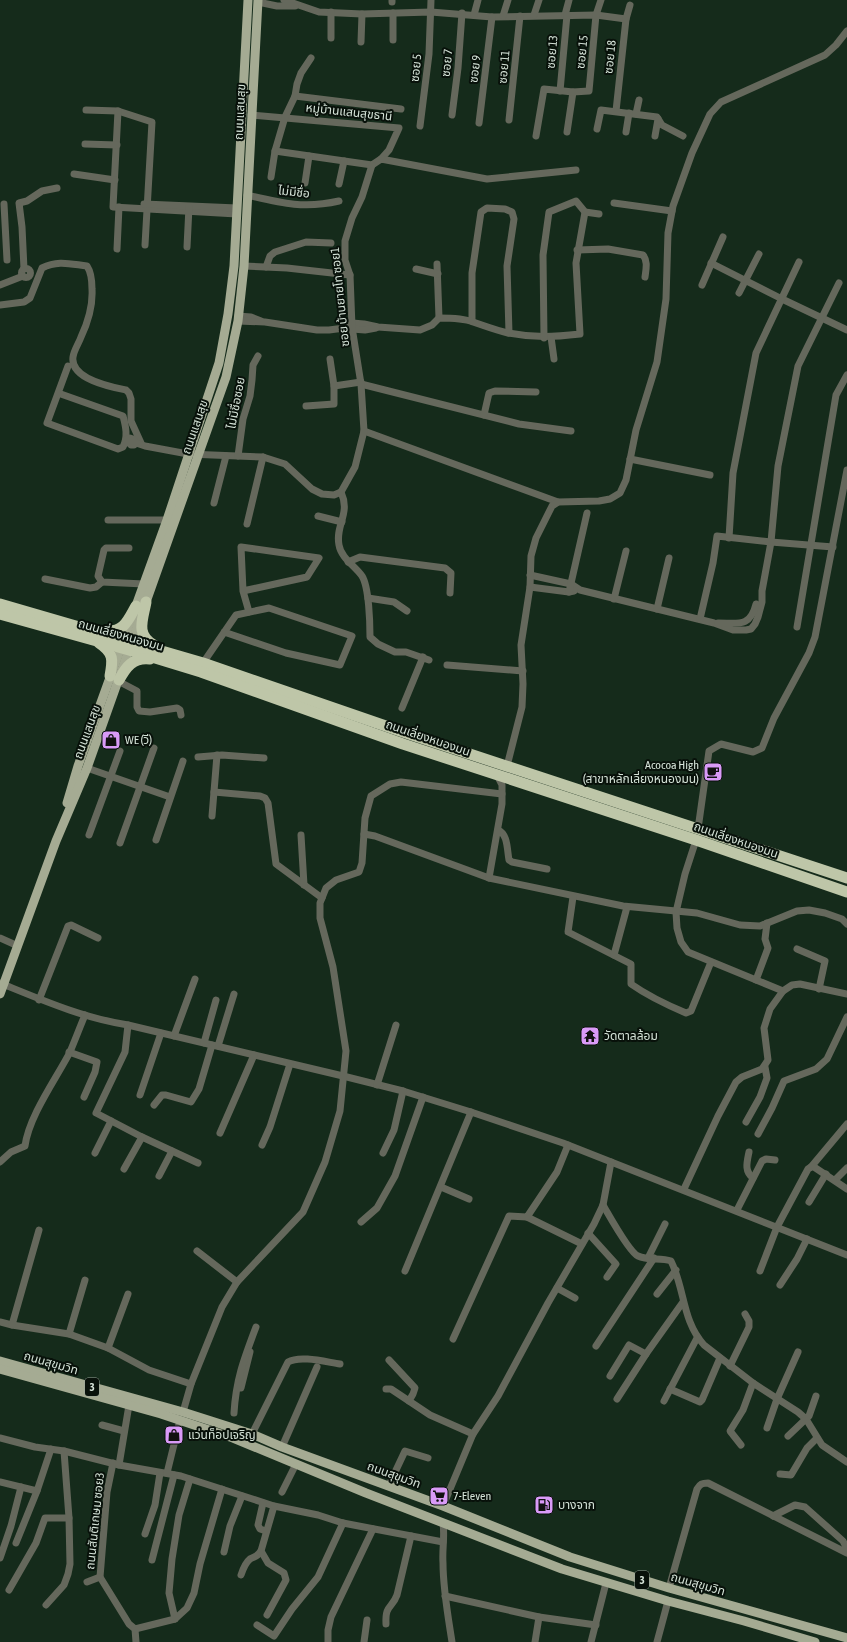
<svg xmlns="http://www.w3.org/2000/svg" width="847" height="1642" font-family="'Asap Condensed','Noto Sans Thai',sans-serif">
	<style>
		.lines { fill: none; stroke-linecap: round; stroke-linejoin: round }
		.minor { stroke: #65685c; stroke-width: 7 }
		.major { stroke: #a5ab93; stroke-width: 9 }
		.highway { stroke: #bec6a8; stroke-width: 11 }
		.labels { text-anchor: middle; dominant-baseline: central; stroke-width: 4; stroke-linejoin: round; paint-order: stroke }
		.shield { fill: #08110a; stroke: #98a49a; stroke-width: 1 }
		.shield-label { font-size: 11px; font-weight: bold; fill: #d5e3d8 }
		.street-label { font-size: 12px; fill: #d5e3d8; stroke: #08110a }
		.poi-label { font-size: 12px; fill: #d5e3d8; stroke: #08110a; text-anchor: start }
	</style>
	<rect width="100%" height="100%" fill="#152b1b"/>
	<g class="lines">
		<g class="minor">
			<polyline points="284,0 319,12 362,14 431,12 492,17 596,15 626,19"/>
			<polyline points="392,0 392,2"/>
			<polyline points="258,2 277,6 295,6"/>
			<polyline points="393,13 393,40"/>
			<polyline points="474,15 478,0"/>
			<polyline points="534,15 539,0"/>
			<polyline points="565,15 569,0"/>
			<polyline points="503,16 508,0"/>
			<polyline points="331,38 331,12"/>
			<polyline points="361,42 362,14"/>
			<polyline points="560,91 567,15"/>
			<polyline points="295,96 401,109"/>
			<polyline points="86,110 118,111 152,122 145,245"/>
			<polyline points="118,111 113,207 237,214"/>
			<polyline points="616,111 626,19 630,5"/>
			<polyline points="636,114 639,100"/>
			<polyline points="251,115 399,128 389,150 381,159"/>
			<polyline points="452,115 458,68 462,13"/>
			<polyline points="509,120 520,16"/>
			<polyline points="479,123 492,17"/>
			<polyline points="420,126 429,54 431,0"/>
			<polyline points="597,129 601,110 657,117 662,125 683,136"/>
			<polyline points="567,132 573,92"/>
			<polyline points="626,132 629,113"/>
			<polyline points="536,136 544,89 573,92 589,91 596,15 601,0"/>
			<polyline points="655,136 658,119"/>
			<polyline points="85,144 117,145"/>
			<polyline points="275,151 372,165 381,159 487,179 576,170"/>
			<polyline points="74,174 115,180"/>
			<polyline points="271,177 275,151 285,117 295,96 297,84 301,73 311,58"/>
			<polyline points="305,183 309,156"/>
			<polyline points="339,184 344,161"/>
			<path d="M247,195C281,203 304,209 339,201"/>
			<polyline points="614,203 672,211"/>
			<polyline points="4,204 7,260"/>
			<polyline points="144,204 237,208"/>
			<polyline points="187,247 189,207"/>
			<polyline points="117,249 119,207"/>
			<path d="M577,250L608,249L643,255C648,261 646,269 645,277"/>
			<polyline points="711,263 782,299 847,330"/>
			<polyline points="437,264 439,318"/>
			<polyline points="244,266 287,268 350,275"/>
			<polyline points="266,267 270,256 275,252 306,242 331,243"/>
			<circle cx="26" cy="273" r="4.5"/>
			<polyline points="24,269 22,227 19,203 27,201 42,191 57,188"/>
			<polyline points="416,269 438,274"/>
			<polyline points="0,285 23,276"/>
			<polyline points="702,285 723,237"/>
			<polyline points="739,293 759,254"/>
			<path d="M0,305L24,302L30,298L42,268C58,260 70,264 87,266C91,272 92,282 92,289C93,306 88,322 81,337C79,343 74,350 73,357C70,379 111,387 126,390L129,393L131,399V421L141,443"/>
			<polyline points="238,316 251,317 261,321"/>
			<polyline points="238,321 265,322 317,330 329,330 352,327"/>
			<polyline points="472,321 472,273 481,212 487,208 505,209 512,212 514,219 507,266 509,333"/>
			<path d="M352,323L364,324L378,327L420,330L432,325L439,318C450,318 463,318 473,322C485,326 495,330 508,333C534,338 554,337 580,334L576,263L585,212"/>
			<polyline points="352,329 365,330 376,328"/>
			<polyline points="551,337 554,359"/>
			<polyline points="544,338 543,255 549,212 576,201 585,212 599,214"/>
			<polyline points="330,359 334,386 361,382"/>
			<polyline points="361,384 519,424 571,431"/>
			<path d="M58,393L123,416C126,427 128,437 123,447L118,449L47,423L68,366"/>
			<polyline points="306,406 334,404 334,386"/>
			<polyline points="484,415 489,393 495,391 536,392"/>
			<polyline points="364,431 558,502"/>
			<polyline points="136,443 134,445 131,445 126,440 130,438 133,439 136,443 145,446 188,454 263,457 285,464 312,489 322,494 334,495 341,492 355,467 364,431 361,384 352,327 350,275 345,260 345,241 352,218 362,197 372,165"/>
			<polyline points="238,456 243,419 250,396 252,380 253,365 258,356"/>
			<polyline points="630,459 710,475"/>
			<path d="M341,492C351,514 335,525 339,545C341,558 355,566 362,576C369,587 370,623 370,637L378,644L395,652H406L429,660"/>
			<polyline points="214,503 226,456"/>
			<polyline points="318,516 342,522"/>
			<polyline points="108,520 167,520"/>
			<polyline points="247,524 263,457"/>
			<polyline points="729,538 733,473 756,353 799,262"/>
			<polyline points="129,548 106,548 104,550 98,576 102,582 144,584"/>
			<polyline points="348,562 360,557 445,568 451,573 450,593"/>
			<polyline points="530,575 571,584 580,590 714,623 733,630 746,630 751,629 755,624 758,617 762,602 762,591 771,542 778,466 798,366 839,283"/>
			<polyline points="45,579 90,588 96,587 102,582"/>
			<polyline points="530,587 569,592 574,591"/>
			<polyline points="243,591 307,577 319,558 241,547 243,591 249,612"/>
			<polyline points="569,592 587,513"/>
			<polyline points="368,598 394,602 407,611"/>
			<polyline points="614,599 626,551"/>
			<polyline points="657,609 669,558"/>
			<polyline points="700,619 713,563 717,536 771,542 833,547"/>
			<path d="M718,623C738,623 750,628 756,604"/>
			<polyline points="797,627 836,395 847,375"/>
			<polyline points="203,663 236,615 269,608 352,636 340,665 286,653 224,632"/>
			<polyline points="447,665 523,671"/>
			<polyline points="118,681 137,691 137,707 139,711 150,712 177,708 180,710 181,715"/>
			<polyline points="402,708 423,657"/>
			<polyline points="198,757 222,755 264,758"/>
			<polyline points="507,766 522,707 523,684 521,645 530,587 531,556 536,538 552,506 558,502 599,501 610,499 620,493 626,480 636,430 657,362 666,299 668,233 673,206 692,153 710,114 721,102 825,55 836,45 847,31"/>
			<polyline points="87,768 170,797"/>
			<polyline points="214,792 260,796 265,798 268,803 276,864 322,898"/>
			<polyline points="212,816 217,755"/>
			<polyline points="698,829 709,751 721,744 753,752 762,748 774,718 809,653 815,637 847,470"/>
			<path d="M498,830C508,834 507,850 509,860L512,862L547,869"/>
			<polyline points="364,834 375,836 489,878 623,906 697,913 740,925 760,926 797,911 809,910 825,913 842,919 847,924"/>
			<polyline points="89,835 120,751"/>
			<polyline points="301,835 304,885"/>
			<polyline points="156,840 183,761"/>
			<polyline points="696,840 685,874 676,912 677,928 681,942 688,952 783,991"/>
			<polyline points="120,843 154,748"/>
			<polyline points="489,878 502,804 502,785 497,775"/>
			<path d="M573,897L568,932L631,964V984C648,996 667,1005 686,1013L691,1011L711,962"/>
			<polyline points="0,938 18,946"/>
			<polyline points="797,949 825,961 819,989"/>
			<polyline points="614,955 627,907"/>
			<polyline points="756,980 768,948 765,939 767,923"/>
			<path d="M0,983C42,1000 83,1018 128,1025L343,1076L403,1091L471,1112L563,1143L847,1255"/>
			<polyline points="39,1000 68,926 71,925 98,938"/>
			<polyline points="128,1025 125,1052 96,1113 142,1137 198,1163"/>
			<polyline points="174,1036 195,979"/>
			<polyline points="204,1043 216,1000"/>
			<polyline points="218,1046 234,994"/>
			<polyline points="69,1052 97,1062 95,1072 84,1097"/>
			<polyline points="377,1085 396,1025"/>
			<polyline points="140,1095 161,1033"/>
			<polyline points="154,1105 162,1095 166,1095 191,1102 199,1089 212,1045"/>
			<polyline points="746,1122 760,1097 767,1078 765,1067"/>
			<polyline points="220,1133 254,1055"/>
			<polyline points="758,1134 772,1108 784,1081 816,1069 827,1059 847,1017"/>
			<polyline points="262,1145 270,1127 290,1064"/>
			<path d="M749,1152C747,1162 744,1171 753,1178"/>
			<polyline points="95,1153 111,1121"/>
			<polyline points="383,1153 394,1130 403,1091"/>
			<path d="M0,1162L11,1152L25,1146C29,1116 56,1079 70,1052C75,1040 80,1027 85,1015"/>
			<polyline points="811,1167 847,1124"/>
			<polyline points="124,1169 142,1137"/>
			<polyline points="159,1176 172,1151"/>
			<polyline points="835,1180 847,1168"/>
			<polyline points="441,1187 469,1199"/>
			<polyline points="684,1189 718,1116 736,1082 742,1077 762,1069 768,1060 764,1028 770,1009 783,991 792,985 800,984 847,994"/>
			<polyline points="809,1202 826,1174"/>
			<path d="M603,1205C609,1215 629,1252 638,1256C648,1261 661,1257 671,1261C685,1289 682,1321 704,1345L753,1383L798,1412L806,1419L822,1445L847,1462"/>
			<polyline points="737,1210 762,1161 766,1159 775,1160"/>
			<polyline points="527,1217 582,1244"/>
			<polyline points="361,1222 377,1208 395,1176 423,1097"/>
			<polyline points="588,1233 616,1264 607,1277"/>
			<polyline points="197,1251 237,1282"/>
			<polyline points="648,1258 665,1224"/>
			<polyline points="405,1271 471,1112"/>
			<polyline points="760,1271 777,1227 808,1169 811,1167 814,1167 847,1189"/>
			<polyline points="780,1285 797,1259 807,1239"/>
			<polyline points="557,1288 575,1298"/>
			<polyline points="657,1294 676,1270"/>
			<polyline points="0,1322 12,1325 69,1334 108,1348 149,1370 191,1384"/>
			<polyline points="12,1325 39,1230"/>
			<polyline points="69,1334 85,1280"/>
			<polyline points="453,1339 509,1216 527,1217 557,1172 568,1145"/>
			<polyline points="596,1346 654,1258"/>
			<polyline points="108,1348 128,1294"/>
			<polyline points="389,1360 415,1388 413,1394 409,1401 430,1415 473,1434"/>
			<polyline points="730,1366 749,1327 749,1321 745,1314"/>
			<polyline points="610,1376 629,1345 646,1354"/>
			<polyline points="241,1388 250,1352"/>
			<polyline points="386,1389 391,1389 409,1401"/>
			<polyline points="670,1389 700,1402 702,1400 720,1358"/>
			<polyline points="617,1399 646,1354 683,1302"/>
			<polyline points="664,1401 697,1338"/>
			<polyline points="183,1412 191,1384 222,1307 237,1282 303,1212 325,1162 340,1111 346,1051 333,967 320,918 320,903 326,888 336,880 359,872 362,863 365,818 371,796 390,784 401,782 502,794"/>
			<path d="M234,1413C236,1379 244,1359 256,1327"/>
			<polyline points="102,1425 124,1431"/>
			<polyline points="767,1428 777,1399 798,1352"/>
			<path d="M252,1434L288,1362C300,1355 326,1362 340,1364"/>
			<polyline points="788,1436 809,1416 816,1396"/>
			<polyline points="0,1438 35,1447 64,1451 119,1465 181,1476 274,1506 318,1515 343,1523 443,1542"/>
			<polyline points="741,1445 730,1431 743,1410 753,1383"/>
			<polyline points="282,1447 317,1367"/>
			<polyline points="113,1463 107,1492 100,1577 129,1624 135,1629 136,1642"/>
			<polyline points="119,1465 129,1405"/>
			<polyline points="167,1473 180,1420"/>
			<polyline points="780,1474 791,1475 807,1448 817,1438"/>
			<polyline points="0,1482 37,1491 51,1449"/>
			<polyline points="389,1485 405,1451 428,1458"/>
			<polyline points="282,1492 296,1464"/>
			<polyline points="263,1503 258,1525 260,1529 266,1531"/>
			<polyline points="443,1506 473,1434 498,1396 548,1303 594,1224 603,1205 611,1162"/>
			<polyline points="773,1516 795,1505 805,1507 843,1541 847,1549"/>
			<path d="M443,1523C445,1536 442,1549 443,1563C443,1589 448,1616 452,1642"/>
			<polyline points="145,1534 155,1505 160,1473"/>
			<polyline points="16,1543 37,1491"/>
			<polyline points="224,1552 230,1526 242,1496"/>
			<polyline points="0,1558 11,1526 21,1487"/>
			<polyline points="152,1560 174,1475"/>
			<path d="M241,1575C243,1569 245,1563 250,1559C256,1556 257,1557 261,1551"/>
			<polyline points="87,1582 100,1577"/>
			<path d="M669,1588L697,1489C700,1484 702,1483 708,1483L847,1553"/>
			<polyline points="9,1590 36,1543 45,1518 69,1518"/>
			<polyline points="445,1596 539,1617 596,1625"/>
			<polyline points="46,1605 64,1585 68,1574 70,1564 69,1518 64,1451"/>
			<polyline points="267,1615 286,1580 284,1573 268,1563 261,1551 274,1506"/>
			<polyline points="175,1619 169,1593 172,1559 179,1515 190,1479"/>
			<path d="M386,1624C385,1604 392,1609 397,1595L411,1536"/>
			<polyline points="257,1625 274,1636 292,1609 318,1577 343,1523"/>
			<polyline points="135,1629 175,1619 187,1608 194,1593 200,1564 222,1489"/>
			<polyline points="328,1642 328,1630 331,1617 373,1529"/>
			<polyline points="364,1642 367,1620"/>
			<polyline points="535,1642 539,1617"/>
			<polyline points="591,1642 606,1583"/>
			<polyline points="657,1642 668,1601"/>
		</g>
		<g class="major">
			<polyline points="67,803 78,766 167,520 219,363 228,314 234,266 248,0"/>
			<polyline points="0,994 56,841 87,768 226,377 238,321 244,266 258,0"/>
			<polyline points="0,1361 183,1412 252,1434 282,1447 443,1506 570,1557 669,1588 847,1638"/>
			<polyline points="0,1369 161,1414 233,1438 366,1493 562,1569 668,1601 744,1621 815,1642"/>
		</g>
		<g class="highway">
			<path d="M146,602C143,619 135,635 154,645"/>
			<polyline points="0,604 203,663 406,733 847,878"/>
			<polyline points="0,614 129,650 201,672 403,744 696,840 847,892"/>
			<path d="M105,631C124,633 128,620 136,606"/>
			<path d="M99,643C114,653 113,660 110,676"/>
			<path d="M119,680C126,667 133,657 150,659"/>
		</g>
	</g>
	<defs>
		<symbol id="shop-square" viewBox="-11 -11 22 22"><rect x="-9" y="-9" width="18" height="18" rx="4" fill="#d99af7" stroke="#08110a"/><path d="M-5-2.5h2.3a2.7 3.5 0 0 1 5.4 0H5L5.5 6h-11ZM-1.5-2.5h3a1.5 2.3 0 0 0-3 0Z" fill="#111"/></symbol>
		<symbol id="cafe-square" viewBox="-11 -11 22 22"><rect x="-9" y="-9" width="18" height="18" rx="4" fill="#d99af7" stroke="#08110a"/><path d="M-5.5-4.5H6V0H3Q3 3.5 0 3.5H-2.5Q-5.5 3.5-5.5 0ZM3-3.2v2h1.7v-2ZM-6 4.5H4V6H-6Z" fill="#111"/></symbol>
		<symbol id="temple-square" viewBox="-11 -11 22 22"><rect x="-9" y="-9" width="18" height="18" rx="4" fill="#d99af7" stroke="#08110a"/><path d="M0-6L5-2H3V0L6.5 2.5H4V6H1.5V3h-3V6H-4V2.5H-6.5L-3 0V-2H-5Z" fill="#111"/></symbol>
		<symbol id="supermarket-square" viewBox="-11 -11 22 22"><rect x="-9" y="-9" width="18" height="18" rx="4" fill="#d99af7" stroke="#08110a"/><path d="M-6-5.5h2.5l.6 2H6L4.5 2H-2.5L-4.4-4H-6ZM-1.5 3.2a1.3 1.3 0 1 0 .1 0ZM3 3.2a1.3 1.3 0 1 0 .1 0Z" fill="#111"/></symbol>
		<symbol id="fuel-square" viewBox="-11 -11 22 22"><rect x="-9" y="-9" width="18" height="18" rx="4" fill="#d99af7" stroke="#08110a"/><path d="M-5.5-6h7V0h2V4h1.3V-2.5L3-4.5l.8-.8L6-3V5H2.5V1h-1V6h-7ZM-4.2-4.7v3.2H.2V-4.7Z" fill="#111"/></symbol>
	</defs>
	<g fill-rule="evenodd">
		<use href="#shop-square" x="100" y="729" width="22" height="22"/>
		<use href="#cafe-square" x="702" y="761" width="22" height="22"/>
		<use href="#temple-square" x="579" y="1025" width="22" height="22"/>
		<use href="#shop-square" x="163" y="1424" width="22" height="22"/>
		<use href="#supermarket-square" x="428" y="1485" width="22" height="22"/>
		<use href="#fuel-square" x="533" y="1494" width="22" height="22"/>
	</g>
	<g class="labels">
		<g class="shield">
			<rect x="85" y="1378" width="14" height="18" rx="3"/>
			<rect x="635" y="1571" width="14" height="18" rx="3"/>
		</g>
		<g class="shield-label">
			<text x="92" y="1387">3</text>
			<text x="642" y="1580">3</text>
		</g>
		<g class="street-label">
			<text transform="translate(552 52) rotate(-85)">ซอย 13</text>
			<text transform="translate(582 52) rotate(-84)">ซอย 15</text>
			<text transform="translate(610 57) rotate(-84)">ซอย 18</text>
			<text transform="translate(447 63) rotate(-84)">ซอย 7</text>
			<text transform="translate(504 67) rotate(-85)">ซอย 11</text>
			<text transform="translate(416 68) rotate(-84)">ซอย 5</text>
			<text transform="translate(475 69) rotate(-83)">ซอย 9</text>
			<text transform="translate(240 112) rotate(-87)">ถนนแสนสุข</text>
			<text transform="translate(349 112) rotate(6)">หมู่บ้านแสนสุขธานี</text>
			<text transform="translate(294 192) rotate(6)">ไม่มีชื่อ</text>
			<text transform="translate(340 297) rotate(-96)">ซอย บ้านยายโท ซอย1</text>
			<text transform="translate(236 403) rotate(-79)">ไม่มีชื่อซอย</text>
			<text transform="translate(195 427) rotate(-71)">ถนนแสนสุข</text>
			<text transform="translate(121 635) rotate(16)">ถนนเลี่ยงหนองมน</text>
			<text transform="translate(87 732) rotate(-70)">ถนนแสนสุข</text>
			<text transform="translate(428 738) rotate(19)">ถนนเลี่ยงหนองมน</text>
			<text transform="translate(736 840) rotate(19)">ถนนเลี่ยงหนองมน</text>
			<text transform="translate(51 1363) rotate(16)">ถนนสุขุมวิท</text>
			<text transform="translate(394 1475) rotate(20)">ถนนสุขุมวิท</text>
			<text transform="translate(95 1521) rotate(-84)">ถนนสันติเกษม ซอย3</text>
			<text transform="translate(698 1584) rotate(16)">ถนนสุขุมวิท</text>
		</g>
		<g class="poi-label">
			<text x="125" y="740">WE (วี)</text>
			<text x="699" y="765" text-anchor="end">Acocoa High<tspan x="699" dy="14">(สาขาหลักเลี่ยงหนองมน)</tspan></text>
			<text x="604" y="1036">วัดตาลล้อม</text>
			<text x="188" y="1435">แว่นท็อปเจริญ</text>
			<text x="453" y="1496">7-Eleven</text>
			<text x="558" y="1505">บางจาก</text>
		</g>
	</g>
</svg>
